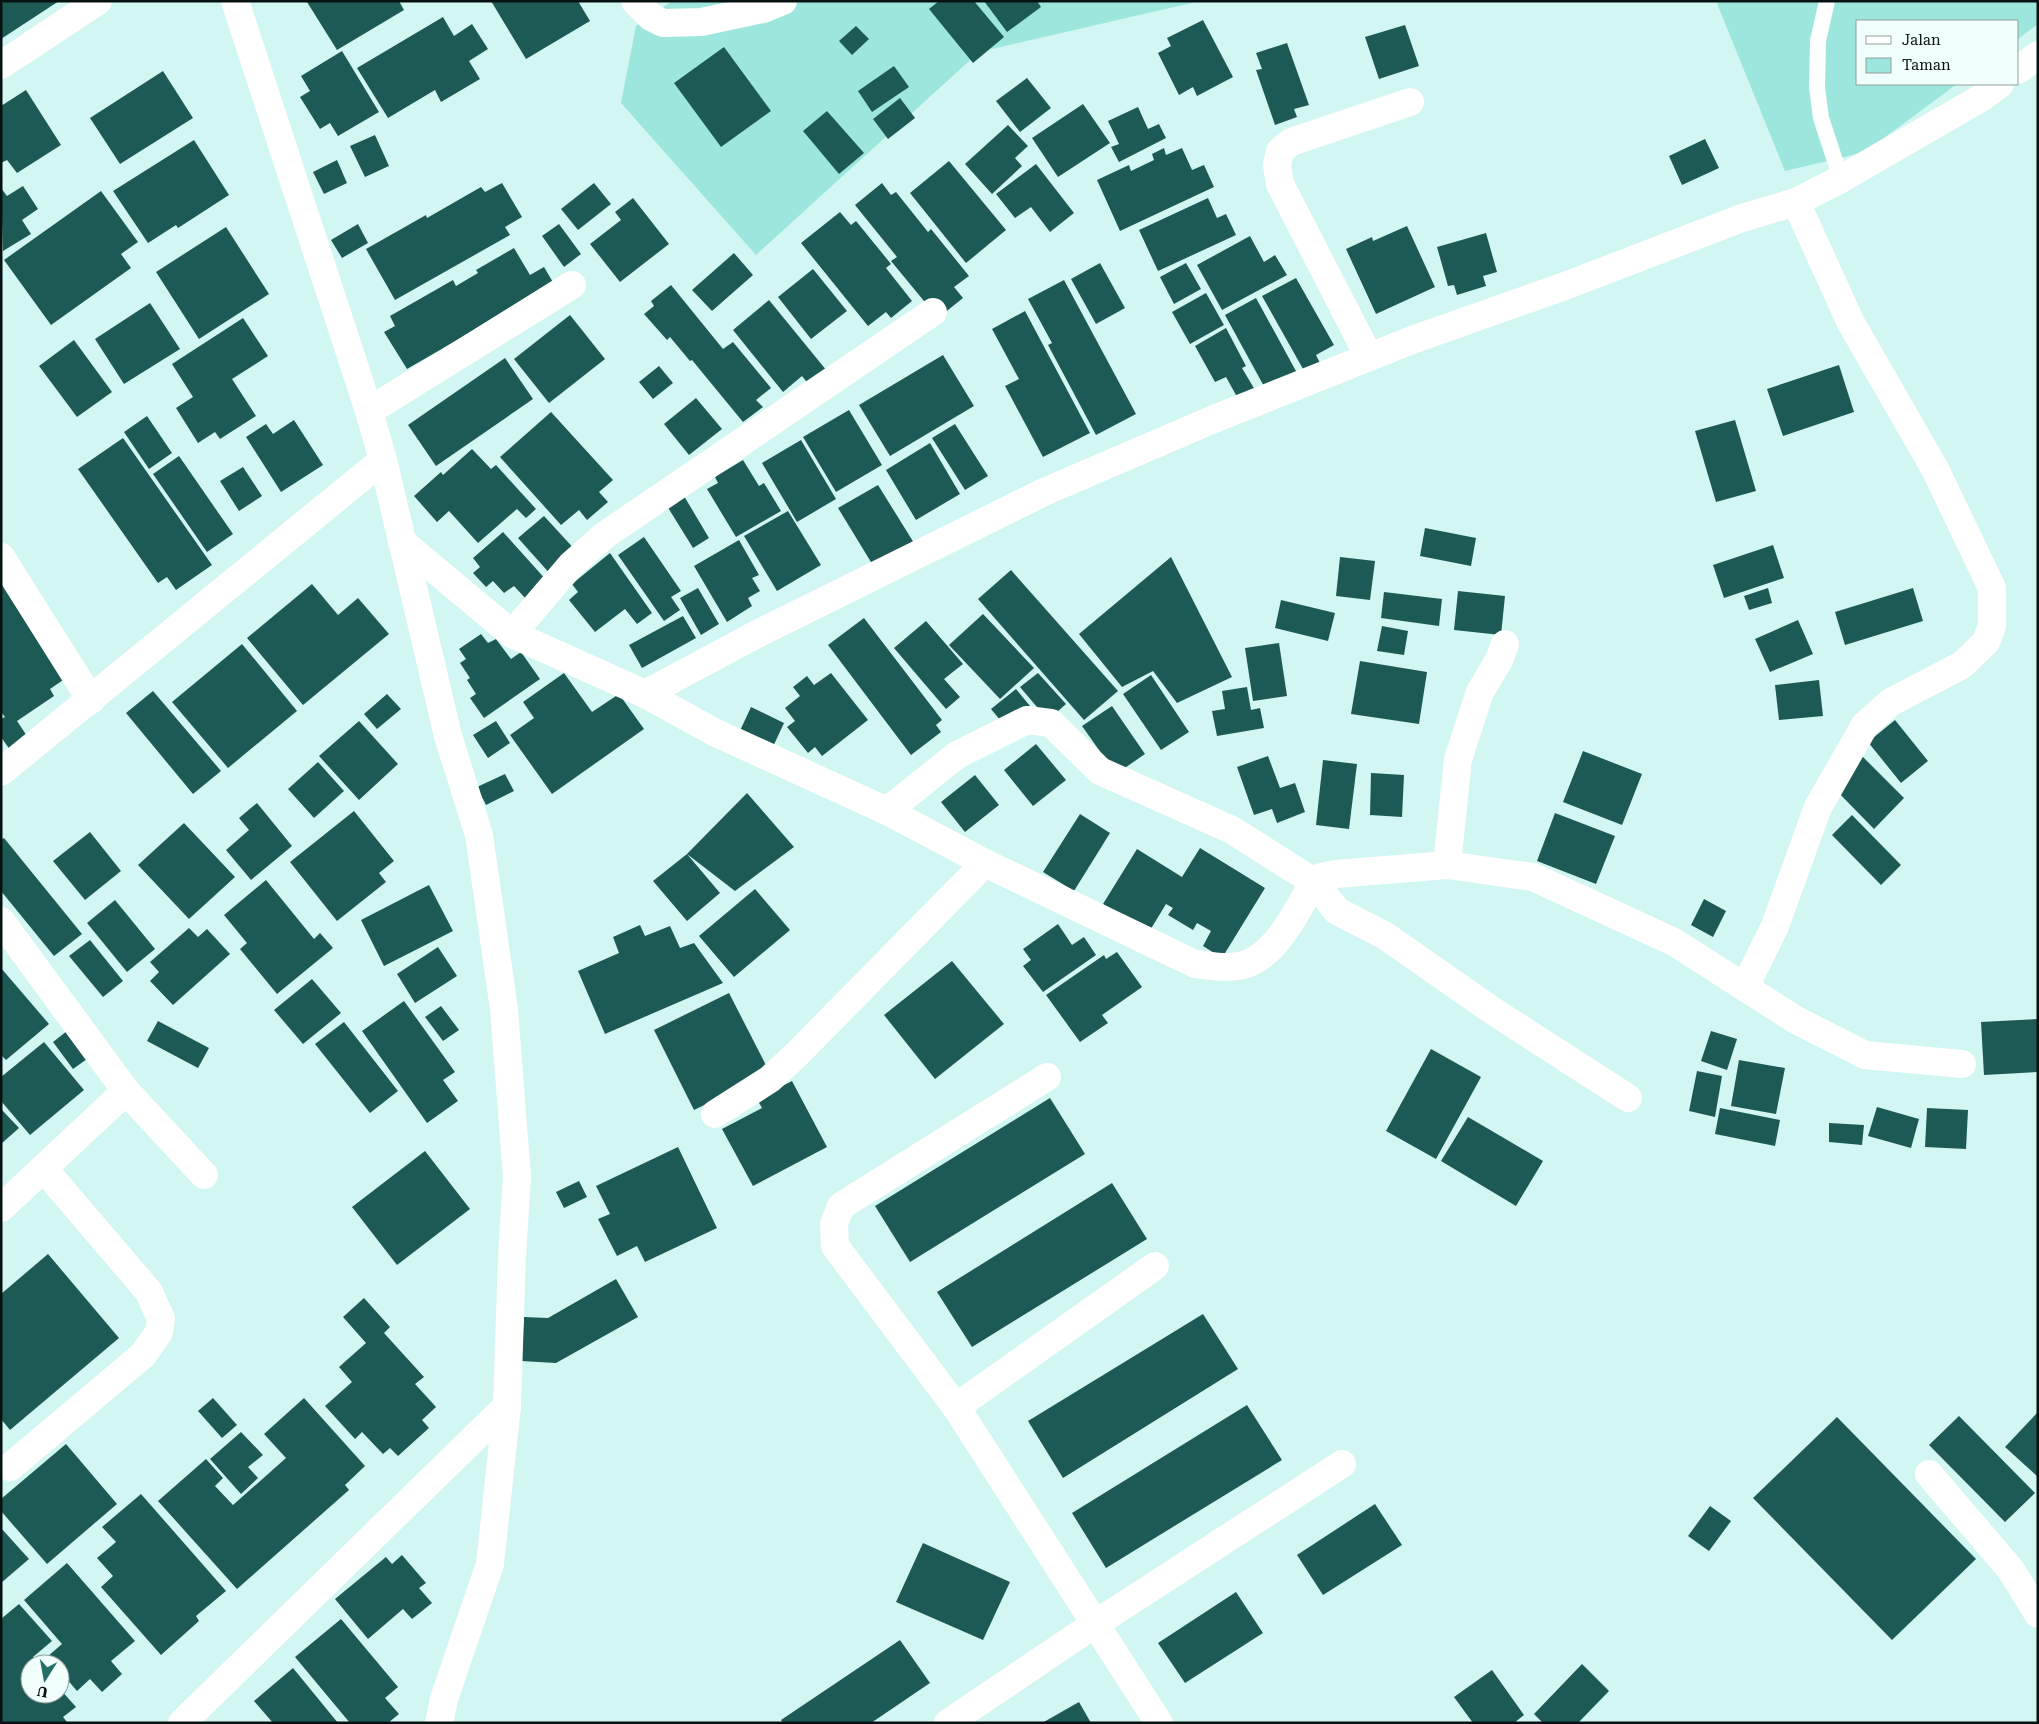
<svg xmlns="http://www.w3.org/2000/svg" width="2039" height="1724" font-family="'Roboto Serif',serif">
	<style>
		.green { fill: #9de6de }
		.building { fill: #1e5a55 }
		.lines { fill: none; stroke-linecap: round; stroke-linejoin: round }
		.service { stroke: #fff; stroke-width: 16 }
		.minor { stroke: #fff; stroke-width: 28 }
	</style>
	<rect width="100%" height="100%" fill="#d2f6f2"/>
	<g class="green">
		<polygon points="672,1 1200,1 979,52 756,255 621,103 636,26"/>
		<polygon points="1716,1 2038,1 2038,24 2018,39 2018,21 1858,21 1858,84 1957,84 1865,152 1785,171"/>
	</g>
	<g class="building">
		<polygon points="1,1 59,1 1,39"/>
		<polygon points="308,1 399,1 404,10 337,50 307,2"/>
		<polygon points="491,1 578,1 590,21 526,59"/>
		<polygon points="939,1 974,1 1004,37 973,63 929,9"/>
		<polygon points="984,1 1037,1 1041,7 1007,32"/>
		<polygon points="443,17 454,36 472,24 488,49 469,61 480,79 441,102 435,90 388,118 357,68"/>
		<polygon points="1203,20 1233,77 1197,96 1193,87 1179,95 1158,53 1171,46 1167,38"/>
		<polygon points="1405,25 1419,66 1379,79 1365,37"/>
		<polygon points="856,26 869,39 852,55 839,41"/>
		<polygon points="1287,43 1309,105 1294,109 1297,117 1275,125 1256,70 1262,69 1256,53"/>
		<polygon points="724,47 771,111 721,147 674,83"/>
		<polygon points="342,51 379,112 338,136 330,123 320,129 300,97 310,91 301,76"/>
		<polygon points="894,66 909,87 872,112 858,91"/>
		<polygon points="163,71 193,118 120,164 90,118"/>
		<polygon points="1027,78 1051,108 1020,132 996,101"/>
		<polygon points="26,90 61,145 17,173 7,160 1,163 1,106"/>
		<polygon points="900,98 915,118 888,139 873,119"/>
		<polygon points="1083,104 1110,143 1058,177 1032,138"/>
		<polygon points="1138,107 1148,129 1159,124 1166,138 1119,162 1111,147 1119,144 1108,121"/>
		<polygon points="827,111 864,153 839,174 803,131"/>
		<polygon points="1008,125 1028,146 1015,158 1022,166 992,194 965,164"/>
		<polygon points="375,135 389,166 365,177 350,146"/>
		<polygon points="1705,139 1719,168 1682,185 1669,156"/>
		<polygon points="194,140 229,195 178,228 176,225 148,243 113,191"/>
		<polygon points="1164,148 1166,155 1182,148 1192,170 1204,165 1214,187 1120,231 1097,180 1129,165 1131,171 1154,160 1152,154"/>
		<polygon points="337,160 347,183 324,194 313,172"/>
		<polygon points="949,161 1006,230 966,263 910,193"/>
		<polygon points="1036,164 1074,213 1050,232 1031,207 1015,218 996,194"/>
		<polygon points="502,183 522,217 505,227 510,235 395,300 366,249 426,215 427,218 481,187 485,192"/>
		<polygon points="594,183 611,204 578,230 561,209"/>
		<polygon points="882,183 891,195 896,192 928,232 931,229 969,276 954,287 963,298 938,318 891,261 897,257 855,205"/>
		<polygon points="23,186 38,209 22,220 31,234 3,251 1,188 7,196"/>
		<polygon points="101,191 138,242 121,254 131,268 51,325 4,260"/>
		<polygon points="633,198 669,244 620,282 590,244 621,220 615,212"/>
		<polygon points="1208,198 1217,218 1226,214 1236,235 1158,271 1139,230"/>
		<polygon points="840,212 851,225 856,221 891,264 886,268 912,301 891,318 886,312 868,326 801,243"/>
		<polygon points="358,224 368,243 342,258 331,240"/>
		<polygon points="559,224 581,254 564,267 542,236"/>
		<polygon points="1407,226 1435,287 1376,314 1346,249 1372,237 1373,241"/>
		<polygon points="226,227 269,294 199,339 156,272"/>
		<polygon points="1486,233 1497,272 1483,276 1486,286 1457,295 1454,285 1448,286 1437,247"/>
		<polygon points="1250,236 1264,262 1275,255 1287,275 1222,310 1197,265"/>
		<polygon points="514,248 530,275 544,267 554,284 407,369 384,332 395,326 390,316 453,280 456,286 478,273 476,270"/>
		<polygon points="734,253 753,275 712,311 692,290"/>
		<polygon points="1100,263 1125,308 1096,324 1071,279"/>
		<polygon points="1186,263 1201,289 1174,304 1160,277"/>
		<polygon points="813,269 847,311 811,339 778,297"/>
		<polygon points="1296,278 1334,345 1316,355 1322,367 1307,376 1262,296"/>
		<polygon points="1064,280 1136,414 1096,435 1048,345 1052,343 1028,299"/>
		<polygon points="671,285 723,349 733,342 771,388 756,400 763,407 743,422 692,360 690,361 670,337 667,340 644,314 654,306 651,301"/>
		<polygon points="1206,293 1224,325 1190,344 1172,312"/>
		<polygon points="1256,298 1297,373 1266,390 1225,315"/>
		<polygon points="769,300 827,371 809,385 802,376 783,392 733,330"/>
		<polygon points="150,303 180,349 124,384 95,339"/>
		<polygon points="1025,311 1090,433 1043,457 1005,386 1019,379 992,329"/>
		<polygon points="570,315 605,359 549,403 514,359"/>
		<polygon points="243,318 268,356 232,379 256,416 220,439 215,432 198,443 176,408 193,397 172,364"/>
		<polygon points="1226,328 1246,366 1242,368 1258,395 1241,404 1226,377 1215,382 1195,346"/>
		<polygon points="74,340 112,392 77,417 39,366"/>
		<polygon points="943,355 974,406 890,456 859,405"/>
		<polygon points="505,358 533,399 436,466 408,425"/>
		<polygon points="1839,365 1854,412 1783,436 1767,389"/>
		<polygon points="659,366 673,383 653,399 639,382"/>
		<polygon points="696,398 722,429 689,455 664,424"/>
		<polygon points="849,410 882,465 836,492 803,437"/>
		<polygon points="551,412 613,480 599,492 608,502 587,520 579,510 561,525 500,457"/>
		<polygon points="147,416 172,453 149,469 124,432"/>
		<polygon points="294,420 323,465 281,492 246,437 266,424 273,434"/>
		<polygon points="1735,420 1756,491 1716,502 1695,431"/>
		<polygon points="955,424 988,476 965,490 932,438"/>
		<polygon points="123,438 212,565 176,590 167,577 158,583 78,469"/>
		<polygon points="801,440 836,499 797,522 762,463"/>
		<polygon points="930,443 960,494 916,520 886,470"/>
		<polygon points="472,449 491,469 496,465 536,509 526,518 517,509 478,543 449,511 437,522 414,496 441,472 443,475"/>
		<polygon points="179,456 233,534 207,552 153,474"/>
		<polygon points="743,460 759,486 764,483 781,511 736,537 707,489 718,483 715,477"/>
		<polygon points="243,467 262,496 239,511 220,481"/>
		<polygon points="878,485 914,543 874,567 838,508"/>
		<polygon points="684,496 709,538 693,548 667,506"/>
		<polygon points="788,511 821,565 777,591 744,536"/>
		<polygon points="544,516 578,553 552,576 518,538"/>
		<polygon points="1425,528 1476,538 1471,566 1420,556"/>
		<polygon points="503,532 548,582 527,600 514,586 504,593 493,581 486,587 473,573 480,567 473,558"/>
		<polygon points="644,537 681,591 671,597 680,610 664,621 618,555"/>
		<polygon points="739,540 759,575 752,578 760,591 748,598 752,606 727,622 694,566"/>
		<polygon points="1773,545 1784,578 1724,598 1713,565"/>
		<polygon points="610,553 652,613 637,624 625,609 595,632 569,600 578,592 572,584"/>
		<polygon points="1171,557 1232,677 1177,703 1153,671 1122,687 1079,634"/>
		<polygon points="1340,557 1375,561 1370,600 1336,596"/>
		<polygon points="1011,570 1118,691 1084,720 978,599"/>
		<polygon points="1,582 66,678 50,689 54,696 17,721 33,745 15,757 1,737 1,719 5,717 1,712"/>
		<polygon points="312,584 338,615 358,598 389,634 303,705 247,638"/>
		<polygon points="698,588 719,624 701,635 680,598"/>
		<polygon points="1768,588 1772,603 1749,610 1744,596"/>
		<polygon points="1913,588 1923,621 1845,645 1835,612"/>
		<polygon points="1458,591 1505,596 1501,635 1454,630"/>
		<polygon points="1384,592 1442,599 1439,626 1381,618"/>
		<polygon points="1281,600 1335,613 1328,641 1275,628"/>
		<polygon points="983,614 1034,668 1000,699 949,645"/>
		<polygon points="683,616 696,638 642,668 629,645"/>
		<polygon points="864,618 942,720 936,725 941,732 911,755 828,645"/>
		<polygon points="1798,620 1813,654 1770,672 1755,639"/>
		<polygon points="926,621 963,664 944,679 960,697 946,709 894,648"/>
		<polygon points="1382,626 1408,631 1404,655 1377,651"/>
		<polygon points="481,634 488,643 496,639 511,659 521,652 540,679 484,718 470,698 476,694 467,680 470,678 460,663 466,659 459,649"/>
		<polygon points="1279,643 1287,696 1253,701 1245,648"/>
		<polygon points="242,644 297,711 228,768 172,702"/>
		<polygon points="1360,661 1427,672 1419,724 1351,714"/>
		<polygon points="564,673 592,712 619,694 644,729 552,794 510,735 534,718 523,702"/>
		<polygon points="831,673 868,720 822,756 815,747 808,753 787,727 795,721 785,708 800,696 793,687 807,676 814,685"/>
		<polygon points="1038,673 1066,704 1048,720 1020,687"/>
		<polygon points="1151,675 1189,732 1161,750 1123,694"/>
		<polygon points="1819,680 1823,716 1779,720 1775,685"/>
		<polygon points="1247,687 1251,710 1260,708 1264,728 1217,736 1212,711 1225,709 1222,691"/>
		<polygon points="1016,689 1030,706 1005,726 991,709"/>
		<polygon points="153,691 221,771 193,794 126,713"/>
		<polygon points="387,694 401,709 377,729 364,714"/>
		<polygon points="1112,706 1145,754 1116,774 1082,726"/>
		<polygon points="751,707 784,723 771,751 738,735"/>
		<polygon points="1895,720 1928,761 1901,783 1868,742"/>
		<polygon points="359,721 398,764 359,800 319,756"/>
		<polygon points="496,721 510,743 488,758 473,735"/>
		<polygon points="1036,744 1066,780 1033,806 1004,770"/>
		<polygon points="1583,751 1642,774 1622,825 1563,802"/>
		<polygon points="1861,755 1904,798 1874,829 1831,785"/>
		<polygon points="1268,756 1280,788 1295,783 1305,812 1277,823 1272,809 1254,815 1237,767"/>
		<polygon points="1323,760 1357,764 1349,829 1316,825"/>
		<polygon points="318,762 344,791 314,818 288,789"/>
		<polygon points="1371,773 1404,775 1402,817 1370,815"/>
		<polygon points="505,774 514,791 486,805 477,787"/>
		<polygon points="975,775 999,805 965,832 941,802"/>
		<polygon points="747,793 794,847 735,891 687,854 720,893 687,921 653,881 687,854"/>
		<polygon points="257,803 292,846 251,880 226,850 249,830 239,818"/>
		<polygon points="354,811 394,861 379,873 386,882 337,921 290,862"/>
		<polygon points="1555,813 1615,836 1596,884 1537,861"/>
		<polygon points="1080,814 1110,833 1074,891 1043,872"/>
		<polygon points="1852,815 1901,865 1881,885 1832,835"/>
		<polygon points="184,823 235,877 189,919 138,865"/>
		<polygon points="90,832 121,871 85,900 53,861"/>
		<polygon points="4,838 82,934 54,956 1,891 1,840"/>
		<polygon points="1200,848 1265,888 1222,958 1203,946 1211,931 1197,923 1193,930 1168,915 1173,908 1166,904 1149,932 1103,904 1137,849 1182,877"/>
		<polygon points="266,880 314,939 320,933 333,948 277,994 240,949 247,943 224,915"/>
		<polygon points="429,885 453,931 384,966 361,920"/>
		<polygon points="755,889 790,930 734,977 699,936"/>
		<polygon points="1704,899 1726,911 1713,937 1691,925"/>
		<polygon points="115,900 155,949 127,972 87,923"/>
		<polygon points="1058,924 1072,945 1084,937 1096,955 1043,992 1023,966 1031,960 1023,949"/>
		<polygon points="640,925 645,936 670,926 680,948 694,943 723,983 605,1034 578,971 619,953 613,937"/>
		<polygon points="189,928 198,937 207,929 230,954 173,1005 150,981 159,972 150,962"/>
		<polygon points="90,940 123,981 103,997 69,956"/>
		<polygon points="438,947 457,976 415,1003 397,974"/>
		<polygon points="1117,952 1142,987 1102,1015 1108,1023 1080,1042 1046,995 1104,955 1106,959"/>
		<polygon points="952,961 1004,1024 935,1079 884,1015"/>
		<polygon points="1,968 49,1024 6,1060 1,1055"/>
		<polygon points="312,979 341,1013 303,1044 274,1010"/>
		<polygon points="729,993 770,1073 694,1110 654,1030"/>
		<polygon points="404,1001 455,1072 443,1080 458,1101 427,1123 362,1031"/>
		<polygon points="441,1006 459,1030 443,1041 425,1017"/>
		<polygon points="2038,1019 2038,1072 1984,1075 1981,1022"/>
		<polygon points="158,1021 209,1048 198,1068 147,1041"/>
		<polygon points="344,1022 398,1091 370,1113 315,1044"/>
		<polygon points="67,1031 87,1059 73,1069 53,1042"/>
		<polygon points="1711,1031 1737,1039 1727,1070 1701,1061"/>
		<polygon points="44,1042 84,1090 30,1135 1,1101 1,1077"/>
		<polygon points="1431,1049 1481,1077 1436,1159 1386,1131"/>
		<polygon points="1739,1060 1785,1068 1776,1114 1731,1106"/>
		<polygon points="1697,1071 1722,1076 1715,1117 1689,1111"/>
		<polygon points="792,1081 827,1147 753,1186 722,1129 762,1108 757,1099"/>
		<polygon points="1050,1098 1085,1154 910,1262 875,1206"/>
		<polygon points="1877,1107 1919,1119 1911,1148 1868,1136"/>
		<polygon points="1720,1108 1780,1120 1775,1146 1715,1134"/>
		<polygon points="1927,1108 1968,1110 1966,1149 1925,1147"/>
		<polygon points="1,1109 19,1128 1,1144"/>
		<polygon points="1468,1117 1543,1161 1516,1206 1441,1161"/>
		<polygon points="1829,1123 1864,1125 1862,1145 1829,1142"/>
		<polygon points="678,1147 717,1228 645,1262 637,1246 617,1256 598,1219 610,1214 596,1186"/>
		<polygon points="425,1151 470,1209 397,1265 352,1207"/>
		<polygon points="579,1181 587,1197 564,1208 556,1192"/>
		<polygon points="1112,1183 1147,1239 972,1347 937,1292"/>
		<polygon points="48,1254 119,1338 10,1430 1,1419 1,1294"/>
		<polygon points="616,1279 638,1317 556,1363 521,1361 524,1317 548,1318"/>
		<polygon points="364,1298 390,1327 384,1333 424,1377 415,1384 436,1407 422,1420 429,1428 398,1456 390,1448 383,1454 362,1432 355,1439 325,1406 352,1382 339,1367 366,1343 343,1317"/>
		<polygon points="1203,1314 1238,1369 1063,1478 1028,1421"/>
		<polygon points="213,1398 237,1425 222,1438 198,1411"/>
		<polygon points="304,1398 365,1466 345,1485 349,1490 237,1589 158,1501 206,1459 223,1478 215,1486 233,1505 286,1458 264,1434"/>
		<polygon points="1247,1405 1282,1460 1106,1568 1072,1513"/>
		<polygon points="2038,1412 2038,1477 2005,1447"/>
		<polygon points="1959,1416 2035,1493 2005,1522 1929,1445"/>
		<polygon points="1837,1417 1976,1559 1892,1640 1753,1498"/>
		<polygon points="241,1432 263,1455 248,1467 258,1478 241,1494 210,1459"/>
		<polygon points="66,1444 117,1504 47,1564 1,1511 1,1499"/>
		<polygon points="141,1494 226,1591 196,1616 199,1621 161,1655 101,1587 113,1576 97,1558 116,1542 102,1527"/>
		<polygon points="1375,1504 1402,1545 1323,1595 1297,1555"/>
		<polygon points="1710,1506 1731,1521 1709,1551 1688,1536"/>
		<polygon points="1,1528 29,1559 1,1583"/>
		<polygon points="923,1543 1010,1582 983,1640 896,1602"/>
		<polygon points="402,1555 426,1583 419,1588 432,1603 412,1619 403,1609 368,1639 335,1599 386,1557 392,1564"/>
		<polygon points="67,1563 135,1641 111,1661 122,1674 102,1692 90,1679 77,1691 60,1671 60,1664 54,1664 47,1657 62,1644 24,1600"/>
		<polygon points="1236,1592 1263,1633 1185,1683 1158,1643"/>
		<polygon points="19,1604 52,1641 33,1657 38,1664 30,1664 30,1694 60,1694 60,1689 76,1707 63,1717 67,1722 66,1723 1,1723 1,1619"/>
		<polygon points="341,1619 398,1687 385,1698 399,1714 388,1723 350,1723 295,1657"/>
		<polygon points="900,1640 930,1683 871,1723 783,1723 781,1720"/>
		<polygon points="1582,1664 1609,1691 1578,1723 1543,1723 1534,1714"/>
		<polygon points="293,1668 338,1723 273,1723 254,1701"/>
		<polygon points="1492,1670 1524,1715 1514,1723 1473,1723 1454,1697"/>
		<polygon points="1079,1702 1091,1723 1042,1723"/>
	</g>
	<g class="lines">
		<polyline class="service" points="1827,1 1818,41 1817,87 1821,118 1841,179"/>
		<g class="minor">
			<polyline points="235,1 369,411 383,460 448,736 479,835 504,1009 517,1177 512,1255 507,1406 490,1564 444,1699 439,1723"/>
			<polyline points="635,1 651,17 663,23 701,22 763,9 783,1"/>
			<polyline points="1,65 98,1"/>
			<polyline points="2018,70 2038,55"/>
			<polyline points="1369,357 1280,184 1277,165 1280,151 1291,142 1410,102"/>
			<polyline points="369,411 572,285"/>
			<polyline points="402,542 512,634 645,694 757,634 1044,492 1214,419 1412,340 1565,286 1742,218 1796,202 1841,179 1981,98 2000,84"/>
			<polyline points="1,557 91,700"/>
			<polyline points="512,634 571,565 605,535 933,312"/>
			<path d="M645,694L714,732L887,811L985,863L1195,964C1212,966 1233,970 1249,963C1279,951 1298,908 1314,882L1337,911L1384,935L1493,1011L1628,1098"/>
			<polyline points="1,772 383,460"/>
			<polyline points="887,811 957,755 1027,720 1051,723 1100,771 1232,830 1314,882 1321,877 1336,874 1447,865 1533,877 1674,942 1796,1020 1865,1055 1962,1064"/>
			<polyline points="1447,865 1458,759 1480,692 1499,660 1505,644"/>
			<polyline points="1,921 126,1091 1,1208"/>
			<polyline points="1745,987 1775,926 1818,807 1865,725 1891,702 1962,665 1986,642 1992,626 1992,588 1935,469 1851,323 1796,202"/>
			<polyline points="1047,1077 841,1206 834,1224 835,1246 956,1407 1159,1723"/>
			<polyline points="126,1091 204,1175"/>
			<polyline points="715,1114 770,1079 797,1054 985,863"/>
			<polyline points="956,1407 1155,1266"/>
			<polyline points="10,1467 143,1355 159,1332 161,1319 149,1292 44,1169"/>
			<polyline points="1929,1474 2011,1570 2038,1614"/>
			<polyline points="182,1723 507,1406"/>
			<polyline points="948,1723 1095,1624 1342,1464"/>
		</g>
	</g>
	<rect width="2039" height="1724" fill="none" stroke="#061211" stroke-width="5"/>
	<rect x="1856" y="20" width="162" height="65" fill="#f0fefc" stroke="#92a09e"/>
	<rect x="1866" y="36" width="25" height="8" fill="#ffffff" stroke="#92a09e"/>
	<text x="1902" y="45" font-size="15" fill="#061211">Jalan</text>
	<rect x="1866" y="58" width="25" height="15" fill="#9de6de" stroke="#92a09e"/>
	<text x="1902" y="70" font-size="15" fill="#061211">Taman</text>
	<g transform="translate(45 1679) rotate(191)"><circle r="24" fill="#f0fefc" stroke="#92a09e"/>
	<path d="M0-4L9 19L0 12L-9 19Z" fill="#266f69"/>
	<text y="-8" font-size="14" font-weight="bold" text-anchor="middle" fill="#061211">U</text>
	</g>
</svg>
